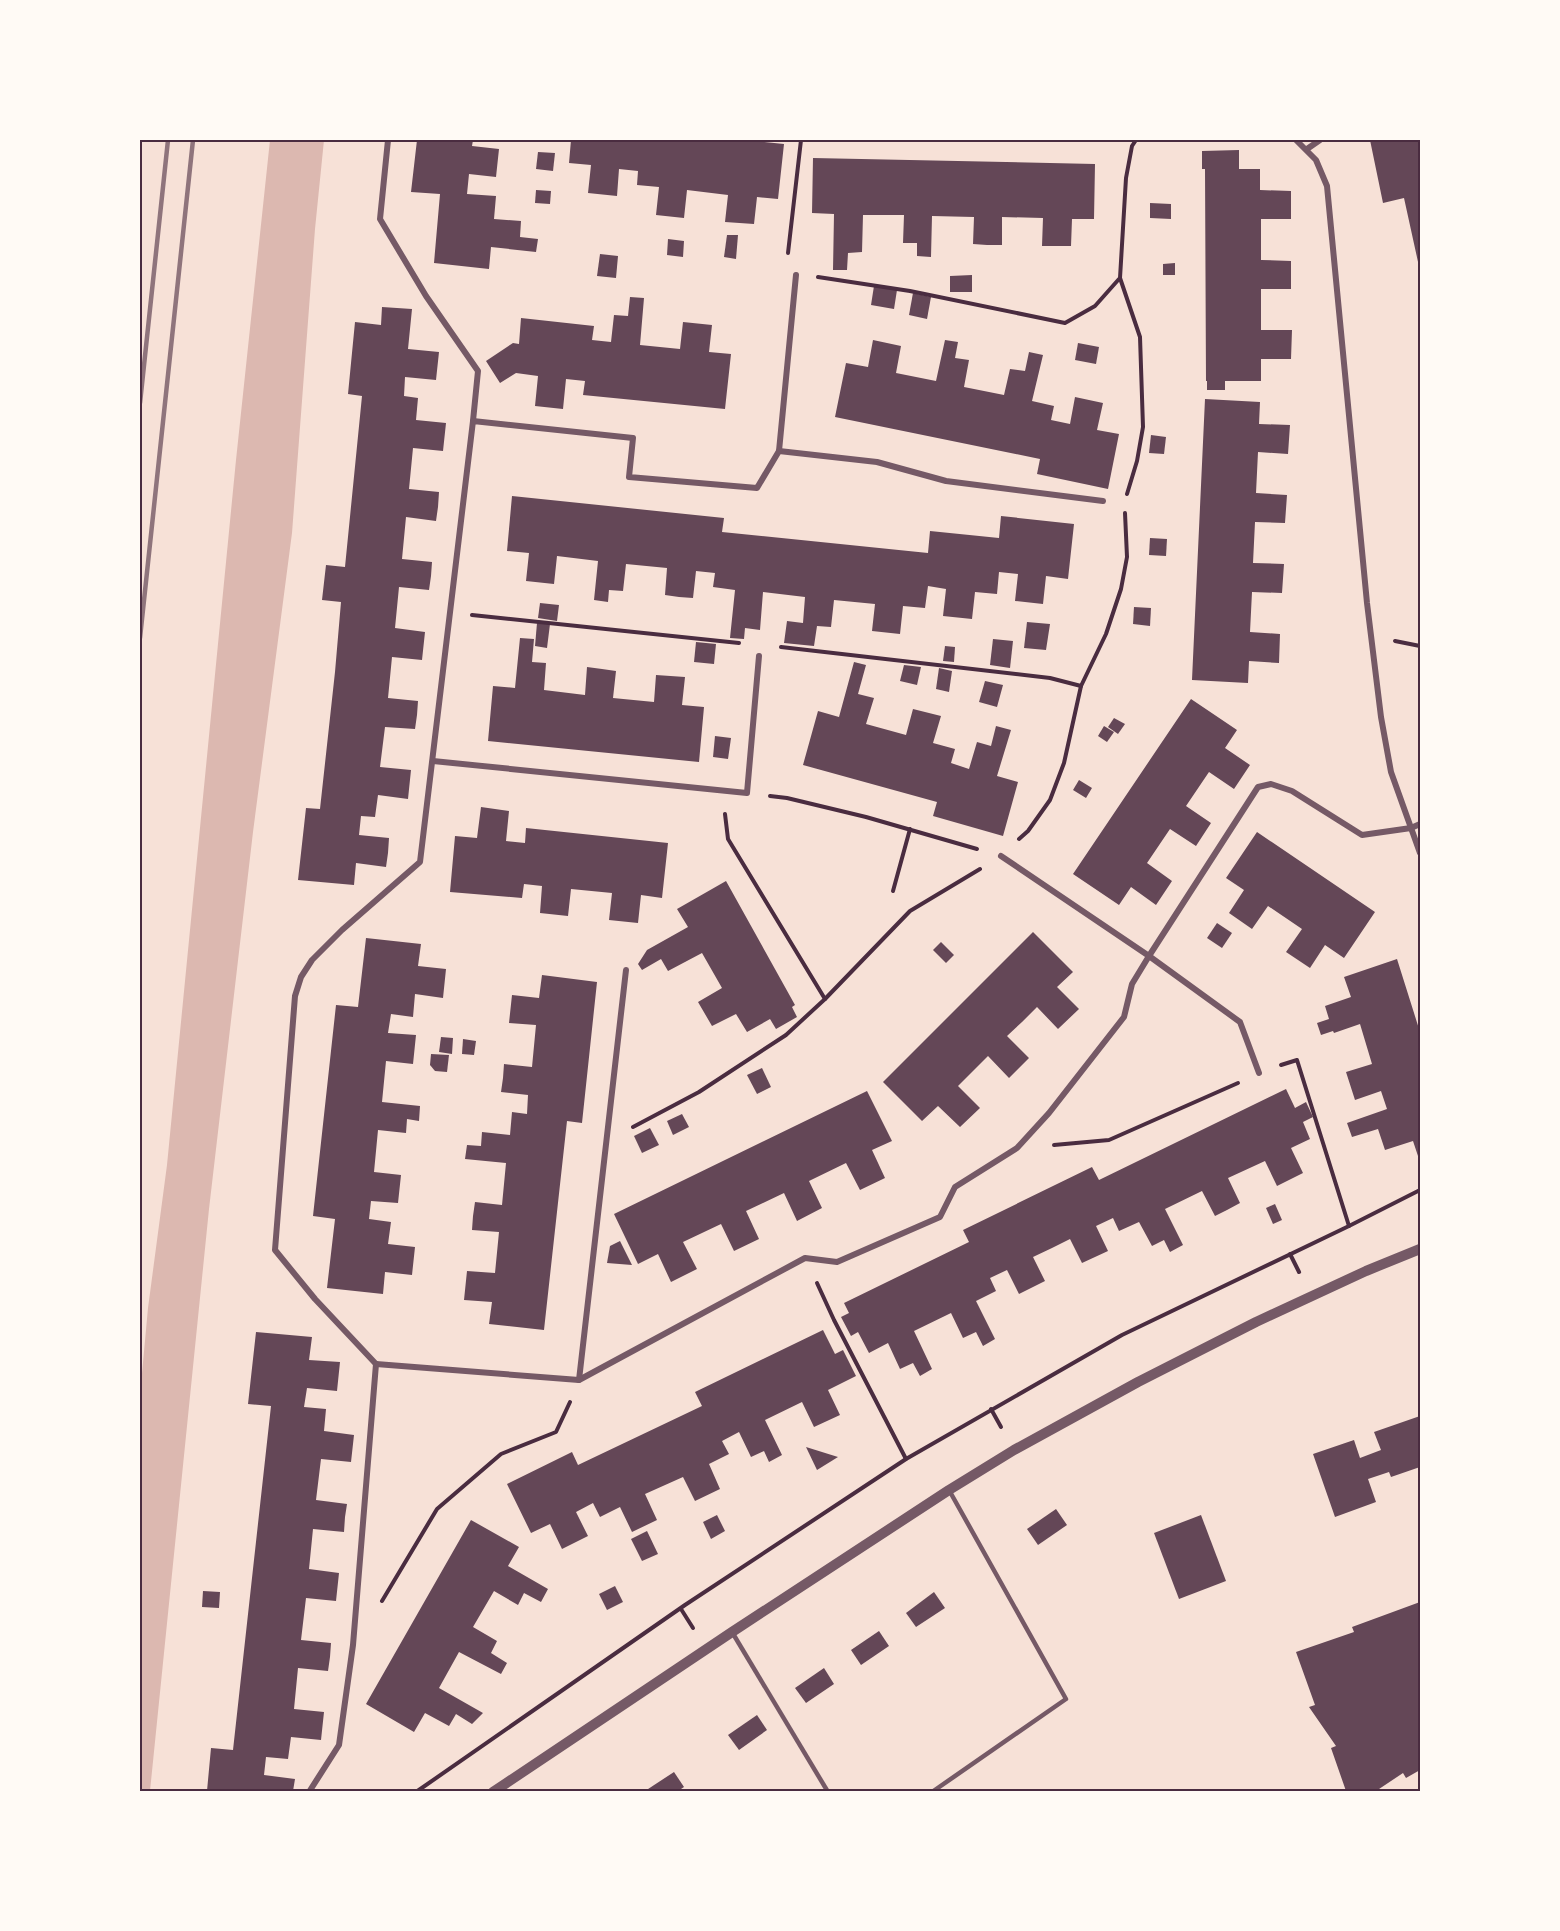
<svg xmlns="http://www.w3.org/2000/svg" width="1560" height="1931" font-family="Figtree,sans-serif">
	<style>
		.water { fill: #dcb8b0 }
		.building { fill: #644757 }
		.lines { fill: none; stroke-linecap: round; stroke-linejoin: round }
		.path { stroke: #4a2c40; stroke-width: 4 }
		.service { stroke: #755966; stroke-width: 4.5 }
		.minor { stroke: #755966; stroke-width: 6 }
		.tertiary { stroke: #755966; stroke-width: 10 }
		.rail { stroke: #8f747c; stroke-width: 4.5 }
		.neatline { fill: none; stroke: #4a2c40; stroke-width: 2 }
	</style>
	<rect width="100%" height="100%" fill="#f7e1d7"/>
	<polygon class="water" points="270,140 324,140 315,229 292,533 253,832 209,1209 150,1791 140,1791 140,1395 148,1308 167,1165 236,460"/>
	<g class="building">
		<polygon points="417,140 473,140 472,146 499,149 496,177 469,174 467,194 496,196 494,219 521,221 520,237 538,239 536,252 491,247 489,269 434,263 440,194 411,192"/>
		<polygon points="571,140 743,140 784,144 778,199 757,197 754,224 725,222 728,195 687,190 684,218 656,215 659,187 637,185 638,171 619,169 617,196 588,193 591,165 569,163"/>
		<polygon points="1370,140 1420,140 1420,271 1404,198 1383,203"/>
		<polygon points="1239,150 1239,169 1260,169 1260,190 1291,191 1291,219 1261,219 1261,260 1291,261 1291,289 1261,289 1261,330 1292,330 1291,359 1261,359 1261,381 1225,381 1225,390 1207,390 1207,381 1206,381 1205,169 1202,169 1202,151"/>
		<polygon points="538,152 555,153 553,171 536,169"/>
		<polygon points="813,158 1095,164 1094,219 1072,219 1071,246 1042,246 1043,218 1002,217 1002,245 987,245 973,244 974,217 932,216 931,257 917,256 917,243 903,243 904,215 863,215 862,252 848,253 847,270 833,270 834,214 812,213"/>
		<polygon points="536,190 551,191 550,204 535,203"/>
		<polygon points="1150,203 1171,204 1171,219 1150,218"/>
		<polygon points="727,235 738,235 736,259 724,257"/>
		<polygon points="668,239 684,241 683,257 667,255"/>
		<polygon points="600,254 618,256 616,278 597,276"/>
		<polygon points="1175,263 1175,275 1163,275 1163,264"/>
		<polygon points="972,275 972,292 950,292 950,276"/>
		<polygon points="874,286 897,290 894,309 871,305"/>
		<polygon points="913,293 931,297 927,319 909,315"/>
		<polygon points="630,297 644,298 640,345 680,349 683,322 712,325 709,352 731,354 725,409 583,395 585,381 566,379 563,409 535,406 538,376 516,373 500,383 486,361 513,343 519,344 521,318 594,326 592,340 611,342 614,315 628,316"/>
		<polygon points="382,307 412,309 408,349 439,352 436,380 405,377 404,396 418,398 416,420 446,423 443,451 413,448 409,489 439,492 438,507 436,521 406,517 402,559 432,562 431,576 429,590 399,587 395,628 425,632 422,660 392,657 388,698 418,701 417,715 415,729 385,727 380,767 411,770 408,799 378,795 375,817 361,816 359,835 389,838 388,853 386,867 356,863 354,885 298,880 306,808 320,809 335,672 341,602 322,600 326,565 345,567 362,396 348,394 355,322 381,325"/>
		<polygon points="873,340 901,346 896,373 936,381 945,340 958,342 955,358 969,360 964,387 1004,395 1010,369 1025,371 1029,352 1043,355 1032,401 1054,406 1051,420 1070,424 1075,397 1103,403 1097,430 1119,434 1108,489 1037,474 1040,459 835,417 846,363 868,367"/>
		<polygon points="1078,343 1099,347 1096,364 1075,360"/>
		<polygon points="1205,399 1260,402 1259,424 1290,425 1288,454 1258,452 1256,493 1287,495 1285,523 1255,522 1253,563 1284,564 1282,593 1252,592 1250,632 1280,634 1279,663 1249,661 1248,683 1192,680"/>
		<polygon points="1151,435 1166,437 1164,454 1149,453"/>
		<polygon points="512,496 724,518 722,532 928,553 930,531 999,538 1001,516 1074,524 1068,579 1046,576 1043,604 1015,601 1018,574 999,572 997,594 975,592 972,619 943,616 946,589 928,586 925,608 903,606 900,634 872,631 875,604 834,600 831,627 817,626 814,646 784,643 787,621 803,623 805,597 763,592 760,630 745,628 744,639 730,638 735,590 713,587 715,573 696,571 693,598 679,597 665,595 667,568 626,564 623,591 609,590 608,602 594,600 598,561 557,556 554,584 526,581 529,553 507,551"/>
		<polygon points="1150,538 1167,539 1166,556 1149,555"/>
		<polygon points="540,603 559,605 557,621 538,618"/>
		<polygon points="1134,607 1151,608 1150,626 1133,624"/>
		<polygon points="1027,622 1050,624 1046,650 1024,648"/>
		<polygon points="537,623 550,624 547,648 535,646"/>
		<polygon points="520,638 534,639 532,662 546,663 544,690 585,695 587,667 602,669 616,671 613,698 654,702 656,675 685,677 682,705 704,707 699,762 488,741 493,686 515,688"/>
		<polygon points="993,639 1013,641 1010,668 990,665"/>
		<polygon points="696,642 716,644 714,664 694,662"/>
		<polygon points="945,646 955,647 954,662 943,661"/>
		<polygon points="854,662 866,665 858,694 874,698 866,724 906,735 913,709 941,716 933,743 955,749 951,763 969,769 977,742 991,746 996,726 1011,730 997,776 1018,782 1003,836 933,816 937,802 803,765 818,711 839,717"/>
		<polygon points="904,665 921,667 917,685 900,681"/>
		<polygon points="939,668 952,671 949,692 936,689"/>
		<polygon points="985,681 1003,685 997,707 979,702"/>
		<polygon points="1191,699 1237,730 1225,748 1250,765 1234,789 1209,772 1186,806 1211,823 1196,846 1170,829 1147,863 1172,881 1156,905 1131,887 1119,905 1073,874"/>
		<polygon points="1114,718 1125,724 1118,734 1108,727"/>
		<polygon points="1104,726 1114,732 1107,742 1098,736"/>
		<polygon points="715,736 731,738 728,759 713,757"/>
		<polygon points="1079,780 1092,788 1086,798 1073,790"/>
		<polygon points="481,807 509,811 506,841 525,843 526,828 668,843 662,898 641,895 638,923 609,920 612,893 571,889 568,916 540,913 542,886 524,884 522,898 450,892 455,836 477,838"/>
		<polygon points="1257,832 1375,912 1344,958 1325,945 1310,968 1286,952 1302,929 1268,906 1252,929 1229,913 1244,890 1226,878"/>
		<polygon points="726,881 795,1005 792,1007 797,1017 776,1029 770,1019 747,1032 736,1014 712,1026 698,1002 722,988 702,953 668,971 661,959 642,970 638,964 647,950 688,927 677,909"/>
		<polygon points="1217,923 1232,933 1222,948 1207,938"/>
		<polygon points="1033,932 1073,972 1057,987 1079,1009 1058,1029 1037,1007 1022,1022 1007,1036 1029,1058 1009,1078 988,1056 958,1086 980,1108 960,1127 938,1106 922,1121 883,1082"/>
		<polygon points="366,938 421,944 418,966 446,969 443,998 415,994 413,1017 391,1014 388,1033 416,1035 413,1064 386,1061 382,1102 420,1106 419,1121 407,1119 406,1133 378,1130 374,1172 401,1175 398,1203 371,1201 369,1219 391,1222 388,1244 415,1247 412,1275 385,1272 383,1294 327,1288 335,1219 313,1216 336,1005 358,1007"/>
		<polygon points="941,942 954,955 946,963 933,950"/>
		<polygon points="1397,959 1420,1032 1420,1162 1413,1141 1385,1150 1378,1129 1352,1137 1347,1123 1387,1109 1381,1091 1355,1100 1346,1072 1372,1064 1360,1024 1334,1033 1333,1031 1321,1035 1317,1023 1329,1019 1325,1006 1351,997 1344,977"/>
		<polygon points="542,975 597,982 582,1123 567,1121 544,1330 489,1324 492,1302 464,1300 467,1271 495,1273 499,1232 472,1230 473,1216 475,1202 502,1205 506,1163 465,1159 467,1145 481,1146 482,1132 510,1135 512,1112 527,1114 528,1095 501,1092 503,1078 504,1064 532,1067 536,1025 509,1023 512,995 539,998"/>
		<polygon points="441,1037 453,1038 452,1054 439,1052"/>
		<polygon points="463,1039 476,1041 474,1055 462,1054"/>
		<polygon points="431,1054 449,1055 447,1072 435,1071 430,1065"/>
		<polygon points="762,1068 771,1087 757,1094 747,1075"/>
		<polygon points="1286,1089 1295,1108 1306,1102 1313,1117 1303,1122 1310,1139 1291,1148 1303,1173 1277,1186 1265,1161 1228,1178 1240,1203 1227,1210 1215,1216 1202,1191 1165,1209 1183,1245 1170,1252 1164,1240 1152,1246 1139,1222 1119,1231 1113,1218 1096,1226 1108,1251 1082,1263 1070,1239 1052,1248 1033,1257 1045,1281 1019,1294 1007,1270 990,1278 996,1291 976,1301 995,1339 983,1346 976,1332 963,1338 951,1313 914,1331 932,1369 920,1376 913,1363 900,1369 888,1343 869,1353 858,1332 851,1336 841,1317 849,1313 844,1303 969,1242 963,1230 1092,1167 1099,1180"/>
		<polygon points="867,1091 892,1141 872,1150 885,1178 860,1190 846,1163 809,1181 822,1208 797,1221 784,1193 746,1211 759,1239 734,1251 721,1224 683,1242 697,1269 671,1282 658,1254 638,1264 614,1214"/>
		<polygon points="682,1114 689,1127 673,1135 667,1121"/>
		<polygon points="650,1128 659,1145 642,1153 634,1136"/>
		<polygon points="1275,1204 1282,1220 1273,1224 1266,1208"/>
		<polygon points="620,1241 632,1265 607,1263 610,1246"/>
		<polygon points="823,1330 835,1354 843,1350 856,1376 828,1390 840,1415 814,1427 802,1402 765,1420 782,1455 769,1462 764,1451 751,1457 739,1432 722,1441 729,1454 709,1464 720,1489 695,1501 683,1477 645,1494 657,1520 632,1532 620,1507 600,1517 593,1503 576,1512 588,1536 562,1549 550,1524 531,1533 507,1484 572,1452 578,1465 702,1406 695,1392"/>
		<polygon points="256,1332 312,1337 309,1360 340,1362 337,1391 307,1388 304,1407 326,1409 324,1431 354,1435 351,1462 321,1459 316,1500 347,1504 345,1517 344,1532 313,1529 309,1569 339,1573 336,1601 306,1598 301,1640 331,1643 330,1657 328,1671 298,1668 294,1709 324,1712 321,1740 291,1737 288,1759 266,1757 264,1775 295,1779 293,1791 207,1791 211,1748 233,1750 271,1406 248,1404"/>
		<polygon points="1420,1416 1420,1467 1391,1477 1389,1472 1368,1479 1376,1502 1335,1517 1313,1454 1354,1440 1360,1458 1381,1450 1374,1432"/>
		<polygon points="806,1447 838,1457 817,1470"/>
		<polygon points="1056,1509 1067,1525 1038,1545 1027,1529"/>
		<polygon points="717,1515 725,1531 711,1539 703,1522"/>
		<polygon points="1201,1515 1226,1581 1179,1599 1154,1533"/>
		<polygon points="471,1520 519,1547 508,1566 548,1589 541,1602 524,1593 518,1605 494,1591 473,1627 497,1641 491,1653 507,1663 501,1674 459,1652 439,1688 483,1713 472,1724 456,1714 449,1726 425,1713 414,1732 366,1704"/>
		<polygon points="647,1531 658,1554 642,1561 631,1539"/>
		<polygon points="615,1586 623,1602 607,1610 599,1594"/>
		<polygon points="203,1591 220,1592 219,1608 202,1607"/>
		<polygon points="934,1592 945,1608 916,1627 906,1613"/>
		<polygon points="1420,1602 1420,1770 1406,1778 1403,1773 1376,1791 1346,1791 1331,1748 1336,1746 1309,1707 1315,1705 1296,1652 1354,1632 1352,1627"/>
		<polygon points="879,1631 889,1646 861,1665 851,1650"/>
		<polygon points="824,1668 834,1684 806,1703 795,1688"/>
		<polygon points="757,1715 767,1730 739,1750 728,1735"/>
		<polygon points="674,1772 684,1787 678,1791 645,1791"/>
	</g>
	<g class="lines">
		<g class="path">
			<polyline points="788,253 801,140"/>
			<polyline points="818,277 910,291 1065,323 1095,306 1119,279"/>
			<polyline points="1127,494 1137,461 1143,427 1140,337 1120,278 1126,178 1132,146 1136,140"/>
			<polyline points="472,615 739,643"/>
			<polyline points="1395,641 1420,646"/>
			<polyline points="781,647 1050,678 1081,686"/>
			<polyline points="770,796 787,798 866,817 977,849"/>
			<polyline points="725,814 728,839 825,999"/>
			<polyline points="1019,839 1028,831 1050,800 1064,763 1081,686 1106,634 1121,589 1127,557 1125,513"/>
			<polyline points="893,891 910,829"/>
			<polyline points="1281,1065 1297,1060 1349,1226"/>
			<polyline points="633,1127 699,1092 786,1035 825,999 910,911 980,869"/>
			<polyline points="1054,1145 1109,1140 1238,1083"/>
			<polyline points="1290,1254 1299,1272"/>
			<polyline points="817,1283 834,1320 906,1459"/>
			<polyline points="991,1409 1001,1427"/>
			<polyline points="382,1601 437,1509 501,1454 556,1432 570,1402"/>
			<polyline points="681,1609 693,1628"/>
			<polyline points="416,1792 685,1605 906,1459 1122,1335 1349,1226 1420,1190"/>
		</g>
		<g class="service">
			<polyline points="732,1632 828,1792"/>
			<polyline points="932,1792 1066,1699 949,1490"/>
		</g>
		<g class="minor">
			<polyline points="388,140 380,219 426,296 478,371 473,421"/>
			<polyline points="1296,140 1316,160 1327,186 1367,603 1381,717 1391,772 1420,853"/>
			<polyline points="1307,149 1320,140"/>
			<polyline points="779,451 877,462 946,481 1103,501"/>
			<polyline points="433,761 747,793 759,656"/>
			<polyline points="1001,856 1149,956 1240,1022 1259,1073"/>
			<polyline points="376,1364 315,1299 275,1250 295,996 301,977 312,960 342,930 420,862 473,421 633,438 629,477 757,488 779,451 796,275"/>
			<polyline points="376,1364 579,1380 805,1258 837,1262 940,1217 955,1187 1017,1148 1049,1113 1124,1017 1132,984 1149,956 1258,787 1271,784 1292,791 1362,835 1411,828 1420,824"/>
			<polyline points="579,1380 626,970"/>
			<polyline points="309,1792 339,1745 353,1645 376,1364"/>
		</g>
		<polyline class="tertiary" points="493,1792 732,1632 949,1490 1014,1450 1138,1382 1256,1322 1366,1271 1420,1249"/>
		<g class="rail">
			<polyline points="140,403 168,140"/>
			<polyline points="140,638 193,140"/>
		</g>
	</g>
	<rect width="1560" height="1931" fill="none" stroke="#fffaf5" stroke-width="282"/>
	<rect x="141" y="141" width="1278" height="1649" class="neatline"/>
</svg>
